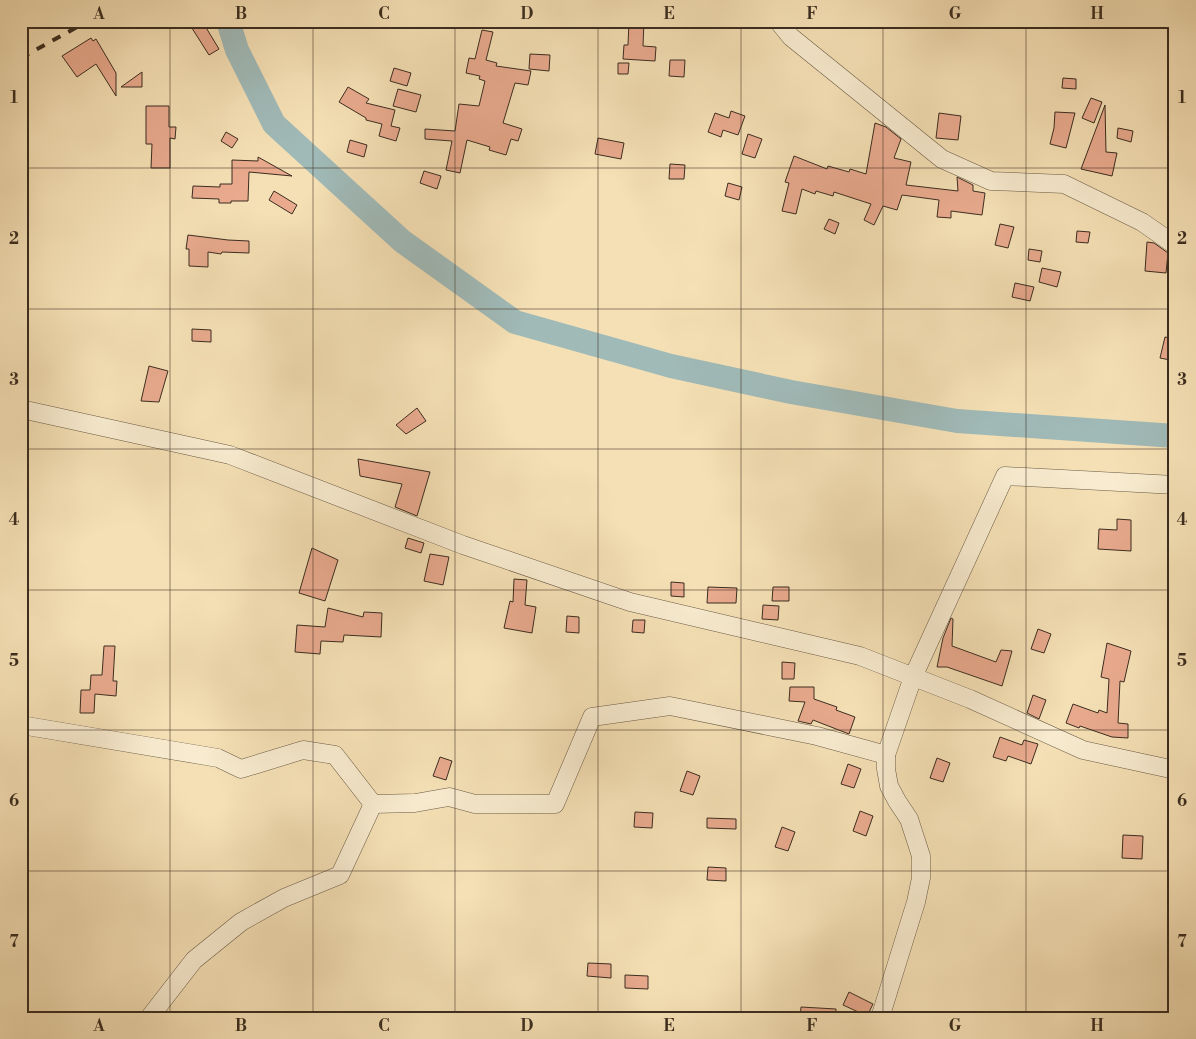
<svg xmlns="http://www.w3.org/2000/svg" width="1196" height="1039" font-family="'Libre Bodoni',serif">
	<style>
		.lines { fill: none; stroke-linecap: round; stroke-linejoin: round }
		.river { stroke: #a0bab8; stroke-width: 24 }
		.building { fill: #e9aa8e; stroke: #3b2d20 }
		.minor-casing { stroke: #6a5a45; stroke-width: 19 }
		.minor { stroke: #f8ebcf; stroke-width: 18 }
		.rail { stroke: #3b2d20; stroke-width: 4; stroke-dasharray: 9 9; stroke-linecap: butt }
		.grid { fill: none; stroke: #3b2d20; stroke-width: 1; stroke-opacity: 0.55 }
		.neatline { fill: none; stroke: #3b2d20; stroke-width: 2 }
		.grid-label { font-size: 16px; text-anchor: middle; font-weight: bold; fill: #3b2d20 }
	</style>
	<rect width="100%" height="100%" fill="#f5e0b5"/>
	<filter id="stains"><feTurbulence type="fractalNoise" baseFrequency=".004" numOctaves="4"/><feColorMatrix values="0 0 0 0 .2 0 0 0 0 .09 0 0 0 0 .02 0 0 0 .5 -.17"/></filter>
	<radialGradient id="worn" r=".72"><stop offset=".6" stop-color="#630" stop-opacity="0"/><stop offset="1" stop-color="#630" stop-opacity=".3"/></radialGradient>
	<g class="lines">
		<polyline class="river" points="228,21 237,50 274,124 402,241 515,322 671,366 791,392 957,421 1175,436"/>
	</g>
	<g class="building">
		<polygon points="195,21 202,21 219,49 209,55 190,25"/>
		<polygon points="629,21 644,21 643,46 656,47 655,61 623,59 624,45 628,45"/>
		<polygon points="482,30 493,32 486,60 497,63 496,66 531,71 528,85 515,83 503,123 522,129 518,141 511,139 506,155 489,150 490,147 467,140 460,173 446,170 452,141 425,139 425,129 455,131 459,104 479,106 485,81 479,79 480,76 466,73 469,58 475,59"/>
		<polygon points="91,38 93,41 96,39 116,73 116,96 96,64 77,77 62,56"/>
		<polygon points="530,54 550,55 549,71 529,69"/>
		<polygon points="670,60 685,60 684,77 669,76"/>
		<polygon points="618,63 629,63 628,74 618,74"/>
		<polygon points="394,68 411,73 407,86 390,81"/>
		<polygon points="142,72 142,87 121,87"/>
		<polygon points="1063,78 1076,79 1076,89 1062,88"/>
		<polygon points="348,87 369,99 366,103 395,110 391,126 400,128 396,141 379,136 382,124 366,120 366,118 339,102"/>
		<polygon points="398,89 421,95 416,112 393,106"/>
		<polygon points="1091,98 1102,102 1094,123 1082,118"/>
		<polygon points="1105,105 1106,152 1117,153 1112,176 1081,169"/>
		<polygon points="146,106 169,106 169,127 176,127 175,139 170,138 170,168 151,168 152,144 146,144"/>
		<polygon points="731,111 745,116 738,135 723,130 721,137 708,132 715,113 729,118"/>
		<polygon points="1055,112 1075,113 1066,148 1050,144 1054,128"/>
		<polygon points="939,113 961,116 958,140 936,138"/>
		<polygon points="875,123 886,127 901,139 894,158 911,162 906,185 958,191 957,177 973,185 973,191 985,193 982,215 951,211 951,218 937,217 939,200 902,195 897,210 883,206 874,225 864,220 871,204 834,192 833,196 816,191 815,194 802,189 796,214 782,211 789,183 785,182 794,156 827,169 828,166 849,172 850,169 866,174"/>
		<polygon points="1118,128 1133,131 1131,142 1117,138"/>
		<polygon points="226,132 238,139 232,148 221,141"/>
		<polygon points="748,134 762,139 755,158 742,154"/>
		<polygon points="598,138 624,143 621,159 595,154"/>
		<polygon points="350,140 367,145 364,157 347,152"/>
		<polygon points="258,157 292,176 249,172 248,201 231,201 231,203 219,203 219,199 192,198 193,186 220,187 220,184 232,184 232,160 258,161"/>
		<polygon points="670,164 685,165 684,179 669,179"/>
		<polygon points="424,171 441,176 437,189 420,183"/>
		<polygon points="728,183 742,187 739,200 725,196"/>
		<polygon points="274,191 297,205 292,214 269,200"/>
		<polygon points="829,219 839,223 835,234 824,229"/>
		<polygon points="1000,224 1014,227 1008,248 995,245"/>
		<polygon points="1077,231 1090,232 1088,243 1076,242"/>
		<polygon points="188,235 228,240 249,241 249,253 222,252 221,254 208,252 208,267 189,266 189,249 186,249"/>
		<polygon points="1147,242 1154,243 1168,253 1166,273 1145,271"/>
		<polygon points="1029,249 1042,251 1040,262 1028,260"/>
		<polygon points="1042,268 1061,272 1057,287 1039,282"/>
		<polygon points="1015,283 1034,287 1030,301 1012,297"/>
		<polygon points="192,329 211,330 211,342 192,341"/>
		<polygon points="1165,337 1175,339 1175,361 1160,358"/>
		<polygon points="149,366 168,371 159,402 141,401"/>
		<polygon points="417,408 426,421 406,434 396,425"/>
		<polygon points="358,459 430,472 417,516 395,507 402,484 360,476"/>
		<polygon points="1117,519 1131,520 1131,551 1098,549 1099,529 1117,530"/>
		<polygon points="408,538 424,543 421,553 405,548"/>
		<polygon points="312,548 338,560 325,601 299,593"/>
		<polygon points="430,554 449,557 443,585 424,581"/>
		<polygon points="514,579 527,580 525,605 536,607 532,633 504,628 510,601 513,602"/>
		<polygon points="671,582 684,583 684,597 671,596"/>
		<polygon points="708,587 737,588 736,603 707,603"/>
		<polygon points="773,587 789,587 789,601 772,601"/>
		<polygon points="763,605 779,606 778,620 762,619"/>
		<polygon points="328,608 363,617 364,612 382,613 381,637 344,635 343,642 321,641 320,654 295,652 297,625 325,627"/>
		<polygon points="567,616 579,617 579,633 566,632"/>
		<polygon points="951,618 953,619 952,646 996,662 1001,650 1012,651 1002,686 947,667 937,667 943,638"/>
		<polygon points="633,620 645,620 644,633 632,632"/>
		<polygon points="1038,629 1051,634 1044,653 1031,649"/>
		<polygon points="1107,643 1131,651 1124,682 1120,681 1118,723 1128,724 1128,738 1112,737 1080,726 1079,728 1066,723 1073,704 1098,713 1099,710 1107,713 1109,679 1101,677"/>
		<polygon points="104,646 115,646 113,681 117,681 116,696 95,694 94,713 80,713 81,690 90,690 91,675 102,675"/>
		<polygon points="782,662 795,663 794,679 782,679"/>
		<polygon points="790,687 814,687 814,699 837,707 836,710 855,717 849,734 813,720 811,724 798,721 805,702 789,701"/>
		<polygon points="1033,695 1046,700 1039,719 1027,713"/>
		<polygon points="1000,737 1022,745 1024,740 1038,744 1031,764 1008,756 1006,761 993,757"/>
		<polygon points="440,757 452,761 446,780 433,776"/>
		<polygon points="937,758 950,763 943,782 930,778"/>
		<polygon points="848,764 861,769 854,788 841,784"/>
		<polygon points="687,771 700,776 693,795 680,791"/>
		<polygon points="860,811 873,816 866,836 853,831"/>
		<polygon points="635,812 653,813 652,828 634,827"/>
		<polygon points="707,818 736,819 736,829 707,828"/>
		<polygon points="782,827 795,832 788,851 775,847"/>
		<polygon points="1123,835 1143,836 1142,859 1122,858"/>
		<polygon points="708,867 726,868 726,881 707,880"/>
		<polygon points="588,963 611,964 611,978 587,976"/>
		<polygon points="625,975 648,976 648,989 625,988"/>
		<polygon points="849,992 873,1004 867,1016 843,1005"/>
		<polygon points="801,1007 836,1009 836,1018 800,1018"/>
	</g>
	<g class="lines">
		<defs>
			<g id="minor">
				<polyline points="778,21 791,37 942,159 991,181 1064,184 1142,222 1175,245"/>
				<polyline points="21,409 230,455 463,545 630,602 860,656 970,699 1083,750 1175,770"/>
				<polyline points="21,725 218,758 241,769 303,750 335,755 373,804 415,803 449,797 475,804 555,804 592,717 670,706 817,736 886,755"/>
				<polyline points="149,1018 194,960 241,922 284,898 340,875 373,804"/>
				<polyline points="880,1018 916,902 921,878 921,856 909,819 897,801 889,786 886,769 886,755 913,677 1005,476 1175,485"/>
			</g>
		</defs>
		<use href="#minor" class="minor-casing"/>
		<use href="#minor" class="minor"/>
		<polyline class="rail" points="21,58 88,21"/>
	</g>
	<path class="grid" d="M170,21V1018M313,21V1018M455,21V1018M598,21V1018M741,21V1018M883,21V1018M1026,21V1018M21,168H1175M21,309H1175M21,449H1175M21,590H1175M21,730H1175M21,871H1175"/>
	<rect width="1196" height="1039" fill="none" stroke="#f5e0b5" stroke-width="55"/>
	<rect x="28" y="28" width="1140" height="984" class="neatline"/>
	<g class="grid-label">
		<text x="99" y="19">A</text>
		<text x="241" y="19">B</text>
		<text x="384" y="19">C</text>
		<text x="527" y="19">D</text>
		<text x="669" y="19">E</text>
		<text x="812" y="19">F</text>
		<text x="955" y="19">G</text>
		<text x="1097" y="19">H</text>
		<text x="14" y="103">1</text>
		<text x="1182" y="103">1</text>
		<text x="14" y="244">2</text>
		<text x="1182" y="244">2</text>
		<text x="14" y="385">3</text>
		<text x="1182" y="385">3</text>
		<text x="14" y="525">4</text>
		<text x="1182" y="525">4</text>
		<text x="14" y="666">5</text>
		<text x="1182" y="666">5</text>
		<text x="14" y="806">6</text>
		<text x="1182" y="806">6</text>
		<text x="14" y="947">7</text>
		<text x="1182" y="947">7</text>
		<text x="99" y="1031">A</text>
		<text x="241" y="1031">B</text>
		<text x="384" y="1031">C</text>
		<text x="527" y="1031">D</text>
		<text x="669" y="1031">E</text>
		<text x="812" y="1031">F</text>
		<text x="955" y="1031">G</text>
		<text x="1097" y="1031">H</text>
	</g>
	<rect width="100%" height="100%" filter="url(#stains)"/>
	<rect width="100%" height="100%" fill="url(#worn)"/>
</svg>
